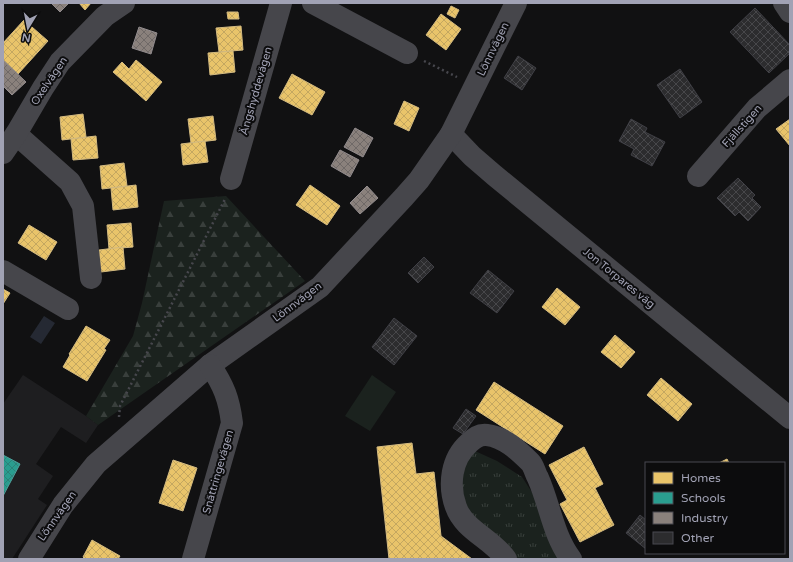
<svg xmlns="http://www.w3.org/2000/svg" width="793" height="562" font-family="'Varela Round',sans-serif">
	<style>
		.built { fill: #1e1e20 }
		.grass { fill: url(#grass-tufts) }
		.forest { fill: url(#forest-firs) }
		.garden { fill: #1b221e }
		.water { fill: #252933 }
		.homes { fill: url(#homes-cross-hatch); stroke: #d3ba80 }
		.schools { fill: url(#schools-cross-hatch); stroke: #4e9e9a }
		.industry { fill: url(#industry-cross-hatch); stroke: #918b8d }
		.building { fill: url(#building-cross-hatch); stroke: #404046 }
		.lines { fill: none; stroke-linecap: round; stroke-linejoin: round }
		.path { stroke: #47474d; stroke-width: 2.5; stroke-dasharray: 2 3; stroke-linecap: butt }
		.minor { stroke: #46464b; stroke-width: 22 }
		.labels { text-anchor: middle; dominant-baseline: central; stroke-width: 4; stroke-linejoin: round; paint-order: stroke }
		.street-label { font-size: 11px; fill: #a1a2b4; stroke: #0c0c0d }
	</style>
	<defs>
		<pattern id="grass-tufts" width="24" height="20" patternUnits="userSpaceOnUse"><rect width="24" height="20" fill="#1b221e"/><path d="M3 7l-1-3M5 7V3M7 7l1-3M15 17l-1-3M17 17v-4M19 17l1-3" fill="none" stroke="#393f3c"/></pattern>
		<pattern id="forest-firs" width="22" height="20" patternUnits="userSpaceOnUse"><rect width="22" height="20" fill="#1b221e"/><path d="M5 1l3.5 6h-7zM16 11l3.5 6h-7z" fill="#393f3c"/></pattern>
		<pattern id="homes-cross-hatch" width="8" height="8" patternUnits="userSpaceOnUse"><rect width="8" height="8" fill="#e9c46a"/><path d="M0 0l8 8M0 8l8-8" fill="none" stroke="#c4a760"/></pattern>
		<pattern id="schools-cross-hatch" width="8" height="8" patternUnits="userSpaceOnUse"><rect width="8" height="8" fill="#2a9d8f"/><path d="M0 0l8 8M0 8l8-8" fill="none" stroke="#2c8279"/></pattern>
		<pattern id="industry-cross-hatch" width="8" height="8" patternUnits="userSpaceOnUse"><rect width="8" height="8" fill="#8a817c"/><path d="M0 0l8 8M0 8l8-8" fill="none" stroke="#6f6967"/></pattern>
		<pattern id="building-cross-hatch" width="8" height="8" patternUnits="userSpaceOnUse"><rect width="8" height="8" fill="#2c2c2e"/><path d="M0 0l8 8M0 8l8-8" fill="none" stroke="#47474a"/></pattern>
	</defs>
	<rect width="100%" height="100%" fill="#111112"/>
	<polygon class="built" points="23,375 86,416 98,425 86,443 61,427 36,464 53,476 38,499 47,505 12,559 3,559 3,404"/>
	<polygon class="grass" points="475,451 497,461 522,477 537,500 562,559 509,559 460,504 459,467"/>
	<polygon class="forest" points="226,196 305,281 98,425 86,416 133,336 142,303 164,201"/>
	<polygon class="garden" points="372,375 396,392 370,431 345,416"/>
	<polygon class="water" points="44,316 55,323 41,344 30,337"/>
	<g class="homes">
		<polygon points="79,3 91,3 85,10"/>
		<polygon points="451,6 459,10 455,18 447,14"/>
		<polygon points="227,12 238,12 239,19 228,19"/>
		<polygon points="441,14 461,29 446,50 426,35"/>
		<polygon points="24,20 48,41 18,74 3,60 3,43"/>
		<polygon points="241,26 243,50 219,52 216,28"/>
		<polygon points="233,51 235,72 210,75 208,53"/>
		<polygon points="136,60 162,82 146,101 113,72 122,62 129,69"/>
		<polygon points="292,74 325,92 312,115 279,98"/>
		<polygon points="404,101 419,108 409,131 394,124"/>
		<polygon points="83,114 86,137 62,140 60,117"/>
		<polygon points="213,116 216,140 191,143 188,119"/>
		<polygon points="790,119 790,146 776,129"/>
		<polygon points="96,136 98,158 73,160 71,139"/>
		<polygon points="205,141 208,162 183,165 181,144"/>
		<polygon points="124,163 127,186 102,189 100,166"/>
		<polygon points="136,185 138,207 113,210 111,188"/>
		<polygon points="310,185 340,206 327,225 296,205"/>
		<polygon points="131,223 133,247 109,249 107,225"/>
		<polygon points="29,225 57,242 46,260 18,243"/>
		<polygon points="123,247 125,269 101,272 99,250"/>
		<polygon points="557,288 580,307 565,325 542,307"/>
		<polygon points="3,289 10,293 3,304"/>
		<polygon points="86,326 110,340 104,349 106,350 87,381 63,367 70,355 69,354"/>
		<polygon points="615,335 635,352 621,368 601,352"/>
		<polygon points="661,378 692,404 678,421 647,395"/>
		<polygon points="494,382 563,426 545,454 476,410"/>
		<polygon points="412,443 416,474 434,472 441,536 472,559 389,559 377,447"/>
		<polygon points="584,447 603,484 595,488 614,525 580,542 560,504 567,500 549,465"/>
		<polygon points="727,459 729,463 719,463"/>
		<polygon points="173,460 197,468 183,511 159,503"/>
		<polygon points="92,540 120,556 118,559 85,559 83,557"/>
	</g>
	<polygon class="schools" points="3,455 20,464 3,496"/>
	<g class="industry">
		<polygon points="51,3 69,3 60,12"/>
		<polygon points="139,27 157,33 151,54 132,48"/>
		<polygon points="3,60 26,82 12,95 3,86"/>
		<polygon points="355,128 373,138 363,157 344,147"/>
		<polygon points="340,150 359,160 350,177 331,166"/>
		<polygon points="367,186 378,198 360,214 350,203"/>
	</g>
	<g class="building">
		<polygon points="755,8 790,45 790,53 769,73 730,32"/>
		<polygon points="518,56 536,68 522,90 504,78"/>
		<polygon points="680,69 702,102 680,118 657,85"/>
		<polygon points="631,119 647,128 645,132 665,142 652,166 631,155 634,149 619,141"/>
		<polygon points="738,178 755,195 752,198 761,207 748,221 739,212 735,216 717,198"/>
		<polygon points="424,257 434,267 418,283 408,273"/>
		<polygon points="488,270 514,291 497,313 470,293"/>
		<polygon points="394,318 417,336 394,365 372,347"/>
		<polygon points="466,409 476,416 463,434 453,428"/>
		<polygon points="640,515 646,520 646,549 626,533"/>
	</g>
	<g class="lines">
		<g class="path">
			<polyline points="424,61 457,77"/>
			<polyline points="119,417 120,406 225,199"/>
		</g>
		<g class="minor">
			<polyline points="313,3 407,53"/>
			<polyline points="784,3 790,12"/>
			<polyline points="16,134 70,182 83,206 91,278"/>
			<polyline points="451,134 472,156 494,175 790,418"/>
			<polyline points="3,153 16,134 43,88 60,62 105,16 124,3"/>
			<polyline points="698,176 757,108 790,80"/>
			<polyline points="231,179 281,3"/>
			<polyline points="3,271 68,309"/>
			<polyline points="29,559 63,505 96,464 210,365 320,287 404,197 419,180 451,134 516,3"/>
			<path d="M193,559L232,423C229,399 224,386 210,365"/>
			<path d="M506,559C492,539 464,530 456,507C448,485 451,459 469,443C474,438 479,434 487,435C504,437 518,450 530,462C534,466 535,473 538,478C550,505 553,535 571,559"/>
		</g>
	</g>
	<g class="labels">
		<g class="street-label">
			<text transform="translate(493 49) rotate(-64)">Lönnvägen</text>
			<text transform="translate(49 81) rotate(-56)">Oxelvägen</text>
			<text transform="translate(256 91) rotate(-74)">Ängshyddevägen</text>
			<text transform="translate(742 126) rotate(-48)">Fjällstigen</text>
			<text transform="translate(619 278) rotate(39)">Jon Torpares väg</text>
			<text transform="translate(297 302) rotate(-37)">Lönnvägen</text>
			<text transform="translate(218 472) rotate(-74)">Snättringevägen</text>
			<text transform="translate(57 516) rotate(-55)">Lönnvägen</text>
		</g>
	</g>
	<rect width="793" height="562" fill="none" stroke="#a1a2b4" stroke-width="8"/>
	<rect x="645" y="462" width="140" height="92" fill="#0c0c0d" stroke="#484850"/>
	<rect x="653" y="472" width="20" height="12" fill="#e9c46a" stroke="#484850"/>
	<text x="681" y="482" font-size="12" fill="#a1a2b4">Homes</text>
	<rect x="653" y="492" width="20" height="12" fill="#2a9d8f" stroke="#484850"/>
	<text x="681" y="502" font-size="12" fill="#a1a2b4">Schools</text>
	<rect x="653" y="512" width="20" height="12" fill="#8a817c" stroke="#484850"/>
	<text x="681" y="522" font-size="12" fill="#a1a2b4">Industry</text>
	<rect x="653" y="532" width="20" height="12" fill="#2c2c2e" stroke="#484850"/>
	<text x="681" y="542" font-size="12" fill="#a1a2b4">Other</text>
	<g transform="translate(28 28) rotate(190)" stroke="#0c0c0d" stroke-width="3" paint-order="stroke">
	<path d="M0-3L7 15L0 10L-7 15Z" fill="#a1a2b4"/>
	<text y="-6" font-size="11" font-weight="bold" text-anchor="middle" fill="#a1a2b4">N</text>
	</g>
</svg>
